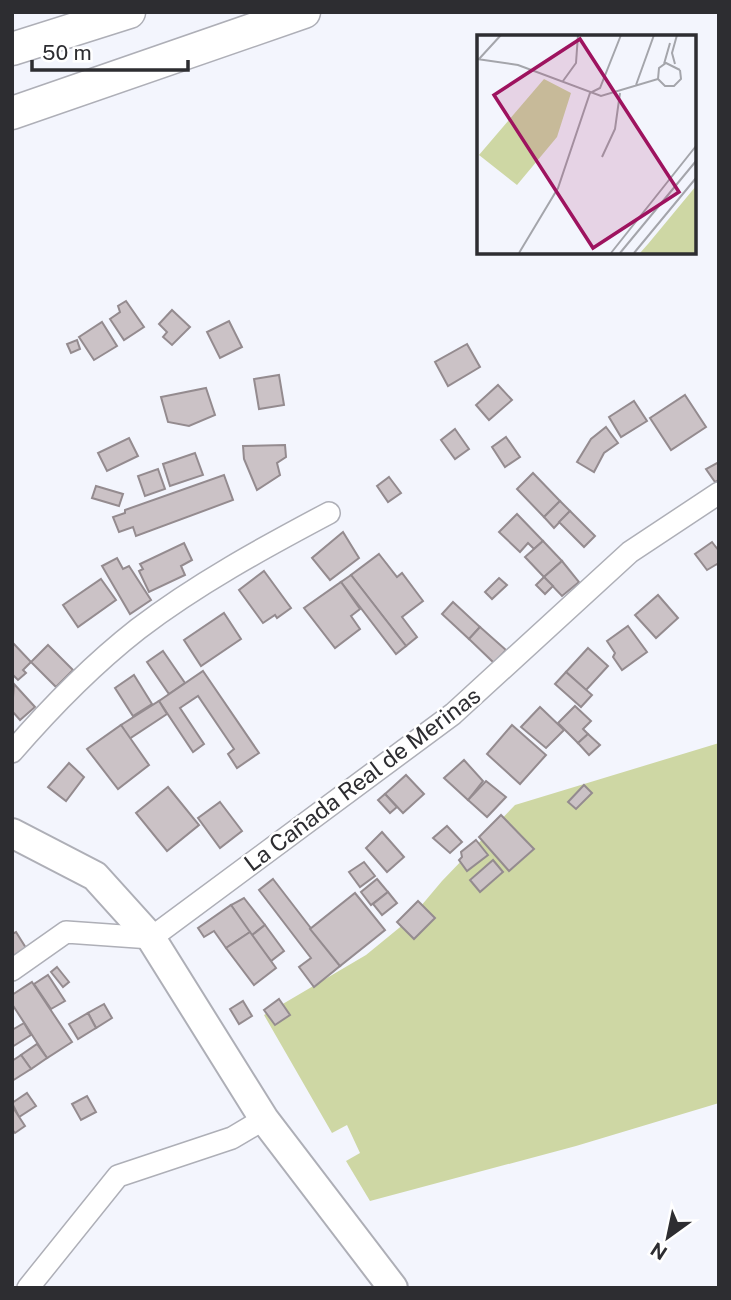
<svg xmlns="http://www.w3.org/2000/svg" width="731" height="1300" font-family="'Public Sans',sans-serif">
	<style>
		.green { fill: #ced7a4 }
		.building { fill: #cbc2c6; stroke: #948b8f; stroke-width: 2 }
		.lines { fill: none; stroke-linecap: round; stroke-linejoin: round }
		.minor-casing { stroke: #aeafb7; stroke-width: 24 }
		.major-casing { stroke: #aeafb7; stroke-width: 32 }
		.highway-casing { stroke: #aeafb7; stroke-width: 35 }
		.minor { stroke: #fff; stroke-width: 21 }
		.major { stroke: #fff; stroke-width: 28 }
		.highway { stroke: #fff; stroke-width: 32 }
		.labels { text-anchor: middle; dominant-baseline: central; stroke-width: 5; stroke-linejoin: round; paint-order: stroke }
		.street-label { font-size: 23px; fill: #2d2d31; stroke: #fff }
		.inset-road { fill: none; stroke: #a4a5ab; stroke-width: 2 }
		.view { fill: #9e135f; fill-opacity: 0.15; stroke: #9e135f; stroke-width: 3.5 }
		.inset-edge { fill: none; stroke: #2d2d31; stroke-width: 3.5 }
	</style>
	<rect width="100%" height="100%" fill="#f3f5fd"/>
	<polygon class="green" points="719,743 719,1103 576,1146 370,1201 346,1161 360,1153 347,1125 332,1133 264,1015 366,955 410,919 442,881 515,805"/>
	<g class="building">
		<polygon points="126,301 144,327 124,340 110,319 120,312 118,306"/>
		<polygon points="172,310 190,327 172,345 163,337 167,332 159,324"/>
		<polygon points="229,321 242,347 220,358 207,332"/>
		<polygon points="102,322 117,346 94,360 79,337"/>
		<polygon points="77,340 80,349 71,353 67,344"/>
		<polygon points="467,344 480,367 448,386 435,362"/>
		<polygon points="279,375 284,405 259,409 254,379"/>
		<polygon points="498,385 512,400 489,420 476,405"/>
		<polygon points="206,388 215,415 189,426 168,422 161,397"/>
		<polygon points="685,395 706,427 671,450 650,418"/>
		<polygon points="634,401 647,421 621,437 609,417"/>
		<polygon points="606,427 618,443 604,453 594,472 577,462 591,439"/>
		<polygon points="455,429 469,449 455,459 441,440"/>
		<polygon points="506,437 520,457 505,467 492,447"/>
		<polygon points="129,438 138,456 107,471 98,453"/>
		<polygon points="285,445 286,457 277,463 280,475 257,490 244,459 243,446"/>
		<polygon points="195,453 203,475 170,486 163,464"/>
		<polygon points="719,462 719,480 715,482 706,469"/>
		<polygon points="158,469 165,489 145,496 138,476"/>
		<polygon points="533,473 560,501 544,517 517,489"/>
		<polygon points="224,475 233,500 136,536 133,527 119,532 113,517 125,513 125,510"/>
		<polygon points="389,477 401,493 388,502 377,486"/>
		<polygon points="96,486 123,494 119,506 92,498"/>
		<polygon points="560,501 570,511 554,528 544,517"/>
		<polygon points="570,511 595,536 584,547 559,522"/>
		<polygon points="517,514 543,541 534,549 528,543 520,552 499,532"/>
		<polygon points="343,532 359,558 330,580 312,558"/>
		<polygon points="543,541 562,561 544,577 525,557"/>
		<polygon points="712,542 719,551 719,567 717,564 707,570 695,554"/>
		<polygon points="184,543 192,560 181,566 185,575 149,592 139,571 143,569 140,564"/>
		<polygon points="379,554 397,577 402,573 423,601 402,617 417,637 406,646 351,575"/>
		<polygon points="117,558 123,569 129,566 151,600 130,614 102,566"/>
		<polygon points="562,561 579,582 562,596 544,577"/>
		<polygon points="264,571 291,608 277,618 275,615 263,623 239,590"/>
		<polygon points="351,575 406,646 396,654 341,582"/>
		<polygon points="544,577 553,586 545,594 536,585"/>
		<polygon points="499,578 507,585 492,599 485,592"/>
		<polygon points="101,579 116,600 78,627 63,605"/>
		<polygon points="341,582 360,609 351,616 360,629 335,648 304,608"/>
		<polygon points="658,595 678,618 656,638 635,615"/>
		<polygon points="453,602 480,627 469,639 442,614"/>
		<polygon points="224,613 241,639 201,666 184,640"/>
		<polygon points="628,626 647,652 622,670 613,657 615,653 607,641"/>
		<polygon points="480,627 506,650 494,663 469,639"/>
		<polygon points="13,643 31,662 23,670 26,673 18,680 12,674"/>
		<polygon points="48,645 73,670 56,687 31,662"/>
		<polygon points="588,648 608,666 586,690 566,672"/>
		<polygon points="163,651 185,683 169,694 147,662"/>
		<polygon points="203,671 259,753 237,768 228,754 234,749 198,696 180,708 204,744 193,752 159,701"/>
		<polygon points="566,672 592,695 581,707 555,684"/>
		<polygon points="134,675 152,704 133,716 115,688"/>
		<polygon points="14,684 35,707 20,720 12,711"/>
		<polygon points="159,701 167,714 129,739 121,725"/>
		<polygon points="575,706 591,721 583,729 588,734 578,743 558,723"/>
		<polygon points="540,707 564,730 546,748 521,727"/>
		<polygon points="121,725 149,765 118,789 87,749"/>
		<polygon points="512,725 546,755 520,784 487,754"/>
		<polygon points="588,734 600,745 589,755 578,743"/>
		<polygon points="464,760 483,781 468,800 444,778"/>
		<polygon points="69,763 84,777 66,801 48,787"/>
		<polygon points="406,775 424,794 403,813 385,794"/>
		<polygon points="486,781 506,797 487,817 468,800"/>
		<polygon points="584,785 592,793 576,809 568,802"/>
		<polygon points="168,787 199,825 167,851 136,813"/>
		<polygon points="385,794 397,807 390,813 378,800"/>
		<polygon points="220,802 242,831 220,848 198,818"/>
		<polygon points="501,815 534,849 509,871 479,837"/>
		<polygon points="447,826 462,842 450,853 433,838"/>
		<polygon points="382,832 404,857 387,872 366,848"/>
		<polygon points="476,840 488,855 467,871 459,860 462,857 461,852"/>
		<polygon points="493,860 503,872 480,892 470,880"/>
		<polygon points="364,862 375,876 360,887 349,872"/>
		<polygon points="273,879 340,966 314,987 299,967 311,958 259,890"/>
		<polygon points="377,879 388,892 371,905 361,892"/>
		<polygon points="388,892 397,903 382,915 373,904"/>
		<polygon points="355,893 385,930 340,966 310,929"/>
		<polygon points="244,898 265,925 251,936 231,905"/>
		<polygon points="418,901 435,918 414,939 397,922"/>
		<polygon points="231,905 250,932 226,948 214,931 204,937 198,928"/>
		<polygon points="265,925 284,951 271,961 251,936"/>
		<polygon points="16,932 26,948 12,957 12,934"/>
		<polygon points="250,932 276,968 254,985 226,948"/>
		<polygon points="57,967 69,982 63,987 51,972"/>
		<polygon points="48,975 65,1001 51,1009 34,984"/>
		<polygon points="32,982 72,1042 47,1058 12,1004 12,995"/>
		<polygon points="279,999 290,1015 275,1025 264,1010"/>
		<polygon points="243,1001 252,1016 239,1024 230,1009"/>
		<polygon points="104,1004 112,1018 96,1028 88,1013"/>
		<polygon points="88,1013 96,1028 78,1039 69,1024"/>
		<polygon points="24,1023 31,1035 12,1047 12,1030"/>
		<polygon points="37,1044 47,1058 31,1069 21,1055"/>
		<polygon points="21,1055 31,1069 12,1081 12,1061"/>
		<polygon points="27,1093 36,1106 19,1117 12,1103"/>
		<polygon points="87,1096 96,1112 81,1120 72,1104"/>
		<polygon points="12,1106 25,1126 15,1133 12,1129"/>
	</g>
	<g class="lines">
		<defs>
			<g id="minor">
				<path d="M12,752C50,708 92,665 138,629C197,584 263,548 329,513"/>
				<polyline points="12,970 66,932 151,938 453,714 630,552 719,493"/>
				<polyline points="28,1288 118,1176 232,1138 264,1119"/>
			</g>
			<polyline id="major" points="12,833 95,876 151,938 264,1119 393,1288"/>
			<g id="highway">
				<polyline points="12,49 129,12"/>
				<polyline points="12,113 304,12"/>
			</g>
		</defs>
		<use href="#minor" class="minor-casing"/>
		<use href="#major" class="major-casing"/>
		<use href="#highway" class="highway-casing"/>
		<use href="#minor" class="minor"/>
		<use href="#major" class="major"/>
		<use href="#highway" class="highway"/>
	</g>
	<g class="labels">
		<g class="street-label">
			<text transform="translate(362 779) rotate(-37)">La Cañada Real de Merinas</text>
		</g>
	</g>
	<g transform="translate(477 35)">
		<rect width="219" height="219" fill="#f3f5fd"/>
		<path d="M67,44L94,58L80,102L40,150L2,120ZM219,151V218H163L171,209Z" fill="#ced7a4"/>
		<path class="inset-road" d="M0,24L41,30L124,61L181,44L182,33L189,28L203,35M2,24L24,0M187,29L193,8M198,29L195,18L200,0M181,44L188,51H197L204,44L203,35M86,46L99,28L101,0M159,50L177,0M125,122L138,94L143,58M42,218L81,153L113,58L123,53L144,0M134,218L219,111M143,218L219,126M157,218L219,143"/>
		<path class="view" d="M103,4L202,157L116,213L17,60Z"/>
		<rect width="219" height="219" class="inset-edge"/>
	</g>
	<rect width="731" height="1300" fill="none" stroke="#2d2d31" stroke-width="28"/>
	<g transform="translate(668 1237) rotate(213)" stroke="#ffffff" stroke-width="5" paint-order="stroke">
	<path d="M0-5L12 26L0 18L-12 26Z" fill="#2d2d31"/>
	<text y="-10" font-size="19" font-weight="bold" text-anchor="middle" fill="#2d2d31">N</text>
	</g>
	<path d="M32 60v10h156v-10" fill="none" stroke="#2d2d31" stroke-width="3.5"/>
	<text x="42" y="60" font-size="21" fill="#2d2d31" stroke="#ffffff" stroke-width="5" paint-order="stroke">50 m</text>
</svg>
